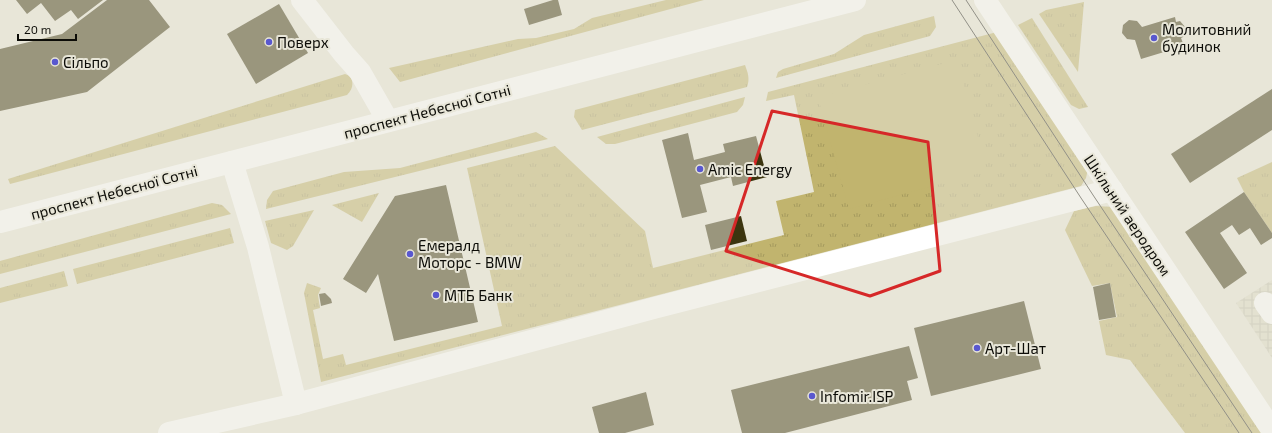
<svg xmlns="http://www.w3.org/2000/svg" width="1272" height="433" font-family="'Exo 2',sans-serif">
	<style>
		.industrial { fill: url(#industrial-grid) }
		.grass { fill: url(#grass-tufts) }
		.garden { fill: #c1b46e }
		.building { fill: #3c350f }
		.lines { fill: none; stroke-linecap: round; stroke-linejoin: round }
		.minor { stroke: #fff; stroke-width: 22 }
		.major { stroke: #fff; stroke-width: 22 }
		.tram { stroke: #2b2a24; stroke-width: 1 }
		.marked { fill: none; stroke: #d62828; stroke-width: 3; stroke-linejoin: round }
		.poi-dot { fill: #5958cf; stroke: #e8e6d8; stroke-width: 1.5 }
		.labels { text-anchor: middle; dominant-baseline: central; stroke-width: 4; stroke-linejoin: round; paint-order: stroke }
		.poi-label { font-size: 15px; fill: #0c0c07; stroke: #e8e6d8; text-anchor: start }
		.street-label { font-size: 15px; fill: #0c0c07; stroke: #e8e6d8 }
	</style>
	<defs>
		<pattern id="industrial-grid" width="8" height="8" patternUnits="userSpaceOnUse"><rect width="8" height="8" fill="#dedbc6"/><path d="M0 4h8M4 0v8" fill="none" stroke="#bdbba9"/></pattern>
		<pattern id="grass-tufts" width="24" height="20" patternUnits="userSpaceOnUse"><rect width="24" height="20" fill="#c1b46e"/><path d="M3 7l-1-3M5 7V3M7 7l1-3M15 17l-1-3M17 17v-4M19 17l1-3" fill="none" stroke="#a59a5e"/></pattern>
	</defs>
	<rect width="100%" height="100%" fill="#e8e6d8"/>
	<polygon class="industrial" points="1272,280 1272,358 1236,303"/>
	<g class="grass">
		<polygon points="666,0 704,0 400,82 389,68 518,39 536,38 574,29 592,18"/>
		<polygon points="1084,2 1078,72 1039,14 1046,10"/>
		<polygon points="934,16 936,27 930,36 776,78 778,72 783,69 834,54 864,35"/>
		<polygon points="1032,18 1088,107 1079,109 1071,105 1018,25"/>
		<polygon points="997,32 1088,169 1086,178 1081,186 321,382 304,293 307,283 321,288 318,295 320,308 313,310 323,359 343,354 346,365 502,326 467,168 555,146 645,231 653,268 784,235 776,201 814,192 794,95 766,101 768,92"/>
		<path d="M745,65C748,73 750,79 747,87L582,130L574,117L575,110Z"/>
		<path d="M345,74L350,76C354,83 353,89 347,95L10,184L8,179Z"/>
		<polygon points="745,97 743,105 737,112 615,144 606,144 597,137"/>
		<polygon points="536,132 548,139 266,209 267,200 273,191 344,172 400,168"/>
		<polygon points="1272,162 1272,233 1244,192 1237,178"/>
		<polygon points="379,193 362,222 332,205"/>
		<polygon points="212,203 222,205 231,214 0,274 0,261"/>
		<polygon points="1096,206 1114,207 1264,433 1185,433 1130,360 1106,355 1099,321 1117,317 1110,283 1092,286 1065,230 1074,211"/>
		<polygon points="314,210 293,246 287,250 271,243 265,221"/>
		<polygon points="230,228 234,243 77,284 73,269"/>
		<polygon points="64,271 68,286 0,303 0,288"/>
	</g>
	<polygon class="garden" points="957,60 987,171 849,209 818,97"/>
	<g class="building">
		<polygon points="16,0 103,0 78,19 71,10 55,21 41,3 27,14"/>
		<polygon points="107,0 149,0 170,27 87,92 0,111 0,49 62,34"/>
		<polygon points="553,0 558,0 562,15 529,25 524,9"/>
		<polygon points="279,4 308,53 256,84 227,34"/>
		<polygon points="1175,17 1176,22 1180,21 1186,28 1185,36 1181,38 1184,46 1141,59 1135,40 1127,39 1122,33 1123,25 1129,20 1137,21 1142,27"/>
		<polygon points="1272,89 1272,130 1190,183 1171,154"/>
		<polygon points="688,133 694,160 725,152 723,144 756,136 767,177 733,186 731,177 700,185 707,212 682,218 662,140"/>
		<polygon points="446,185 478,322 394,341 378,274 366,293 343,279 395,196"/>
		<polygon points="1244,192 1272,233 1272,238 1261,245 1250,228 1239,235 1232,225 1220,233 1247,273 1224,289 1185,232"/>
		<polygon points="741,216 747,241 711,250 705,225"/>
		<polygon points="1110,283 1116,317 1099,320 1093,287"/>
		<polygon points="325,293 331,299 332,303 321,306 319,294"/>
		<polygon points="1024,301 1041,369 931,396 914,328"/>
		<polygon points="909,346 918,378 907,381 912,400 785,433 742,433 731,390"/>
		<polygon points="646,392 654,425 625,433 599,433 592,407"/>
	</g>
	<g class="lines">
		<g class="minor">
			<polyline points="302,0 344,54 360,72 388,121"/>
			<polyline points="985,0 1272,430"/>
			<polyline points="232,162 258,247 296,404"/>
			<polyline points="1265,303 1272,313"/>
			<polyline points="169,433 296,404 654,308 1112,190"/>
		</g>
		<polyline class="major" points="0,222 855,0"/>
		<g class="tram">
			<polyline points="952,0 1081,198 1239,433"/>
			<polyline points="966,0 1093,195 1252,433"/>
		</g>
	</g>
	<path d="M0 0H1272V433H0ZM772,111L928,142L940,271L870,296L726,251Z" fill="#e8e6d8" fill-opacity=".55" fill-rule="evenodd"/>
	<path class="marked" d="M772,111L928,142L940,271L870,296L726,251Z"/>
	<g class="poi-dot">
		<circle cx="1154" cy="38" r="4"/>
		<circle cx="269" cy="42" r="4"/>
		<circle cx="55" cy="62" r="4"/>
		<circle cx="700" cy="169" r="4"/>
		<circle cx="410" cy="254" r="4"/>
		<circle cx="436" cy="295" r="4"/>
		<circle cx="977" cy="348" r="4"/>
		<circle cx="812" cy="396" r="4"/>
	</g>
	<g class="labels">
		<g class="poi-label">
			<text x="1162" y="29">Молитовний<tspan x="1162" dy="17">будинок</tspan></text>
			<text x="277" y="42">Поверх</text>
			<text x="63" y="62">Сільпо</text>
			<text x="708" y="169">Amic Energy</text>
			<text x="418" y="245">Емералд<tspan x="418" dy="17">Моторс - BMW</tspan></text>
			<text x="444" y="295">МТБ Банк</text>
			<text x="985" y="348">Арт-Шат</text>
			<text x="820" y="396">Infomir.ISP</text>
		</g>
		<g class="street-label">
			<text transform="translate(427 111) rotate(-15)">проспект Небесної Сотні</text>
			<text transform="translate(114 192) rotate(-15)">проспект Небесної Сотні</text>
			<text transform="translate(1128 215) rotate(56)">Шкільний аеродром</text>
		</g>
	</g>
	<path d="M18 34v6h58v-6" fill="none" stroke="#0c0c07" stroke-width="2"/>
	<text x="24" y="34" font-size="12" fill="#0c0c07" stroke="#e8e6d8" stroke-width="3" paint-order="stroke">20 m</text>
</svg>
